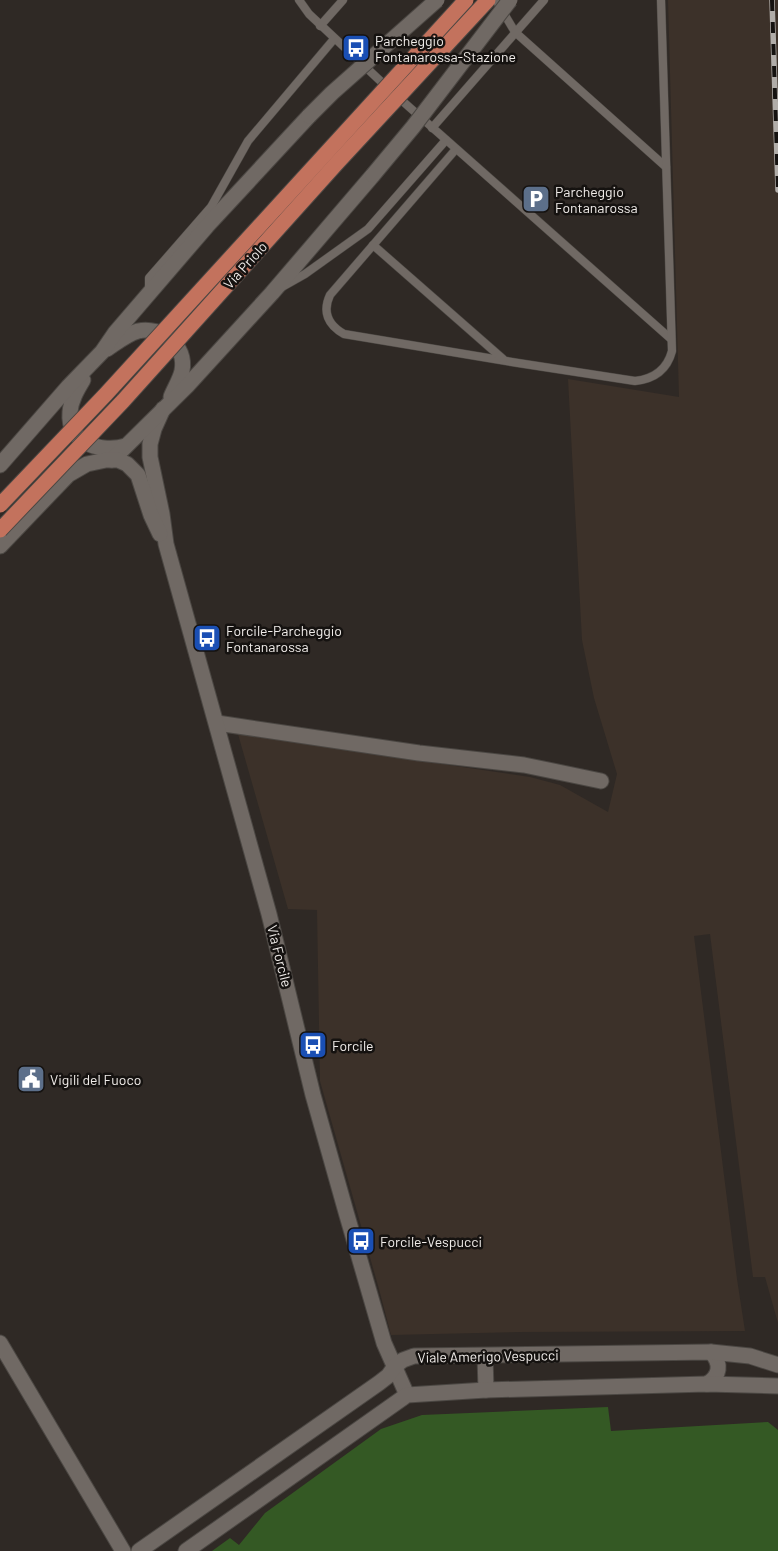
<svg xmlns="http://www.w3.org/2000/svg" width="778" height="1551" font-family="Barlow,sans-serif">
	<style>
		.built { fill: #3c3129 }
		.green { fill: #345924 }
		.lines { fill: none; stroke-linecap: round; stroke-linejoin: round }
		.lane-casing { stroke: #4b4743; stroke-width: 9 }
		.street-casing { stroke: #4b4743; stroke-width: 17 }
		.secondary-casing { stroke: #4b4743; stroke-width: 17 }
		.lane { stroke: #706964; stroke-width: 8 }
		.street { stroke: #706964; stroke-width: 15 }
		.secondary { stroke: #706964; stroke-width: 15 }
		.rail-casing { stroke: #b1ada9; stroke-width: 5.5 }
		.rail { stroke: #151210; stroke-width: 4; stroke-dasharray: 11; stroke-linecap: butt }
		.secondary-bridge-casing { stroke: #4b4743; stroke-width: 17; stroke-linecap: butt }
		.primary-bridge-casing { stroke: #4b4743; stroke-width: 17; stroke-linecap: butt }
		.secondary-bridge { stroke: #706964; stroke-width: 15 }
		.primary-bridge { stroke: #c3725d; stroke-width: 15 }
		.labels { text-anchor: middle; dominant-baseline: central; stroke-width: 5; stroke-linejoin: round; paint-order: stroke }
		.poi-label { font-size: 14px; fill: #f1edea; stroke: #151210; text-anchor: start }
		.street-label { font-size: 14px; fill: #f1edea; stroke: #151210 }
	</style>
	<rect width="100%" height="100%" fill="#2f2925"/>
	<polygon class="built" points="668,0 778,0 778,1323 765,1277 753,1277 710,934 694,936 737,1279 745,1331 521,1332 391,1335 379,1289 320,1081 317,910 288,909 238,734 530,777 560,785 608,812 617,774 594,698 582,640 568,379 679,397"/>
	<polygon class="green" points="608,1407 611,1431 768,1422 778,1430 778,1551 212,1551 230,1538 239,1545 265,1513 381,1429 422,1415"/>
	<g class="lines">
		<defs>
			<g id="lane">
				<polyline points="299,0 309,14 390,90 671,339"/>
				<polyline points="496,0 515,32 666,167"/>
				<polyline points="320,26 343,0"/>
				<polyline points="432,128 544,0"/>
				<path d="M456,149L330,295C322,312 328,325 344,334L518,363L635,381C654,379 667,370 672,351L661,0"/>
				<polyline points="373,245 503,359"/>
				<polyline points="282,287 305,274 368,229 446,140"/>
				<polyline points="149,292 149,278 211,207 248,141 334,39"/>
			</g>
			<g id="street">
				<polyline points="217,723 419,753 524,765 601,781"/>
				<polyline points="0,1343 123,1551"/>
			</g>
			<g id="secondary">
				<path d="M107,349C116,343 127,334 138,331C161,326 187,345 182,371C180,380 174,389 171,397"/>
				<path d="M83,380C77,390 71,400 70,412C67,444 102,453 126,446"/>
				<polyline points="163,409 154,429 150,444 150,457 162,514 166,544 269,914 313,1095 346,1212 384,1343 407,1395"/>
				<polyline points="112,460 187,386 272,293 373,175"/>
				<polyline points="0,465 68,387 102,352 115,333 207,226 309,116"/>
				<polyline points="0,546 68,475 87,464 106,460 118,460 127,464 138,475 151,515 160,534"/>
				<polyline points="485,1356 486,1390"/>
				<path d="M707,1384C720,1376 722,1364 711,1352"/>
				<polyline points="139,1551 379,1383 388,1376 395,1366 403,1360 414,1356 711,1352 750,1356 778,1365"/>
				<polyline points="186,1551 407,1395 486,1390 707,1384 778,1386"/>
			</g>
		</defs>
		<use href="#lane" class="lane-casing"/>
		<use href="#street" class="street-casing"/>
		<use href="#secondary" class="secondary-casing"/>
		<use href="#lane" class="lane"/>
		<use href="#street" class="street"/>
		<use href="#secondary" class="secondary"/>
		<defs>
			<polyline id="rail" points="772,0 778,190"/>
		</defs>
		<use href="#rail" class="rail-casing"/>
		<use href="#rail" class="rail"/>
		<defs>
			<g id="secondary-bridge">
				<polyline points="309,116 332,93 437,0"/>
				<polyline points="373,175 413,127 510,0"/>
			</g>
			<g id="primary-bridge">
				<polyline points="0,505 106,394 466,0"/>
				<polyline points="0,530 123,401 336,164 488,0"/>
			</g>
		</defs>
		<use href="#secondary-bridge" class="secondary-bridge-casing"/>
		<use href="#primary-bridge" class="primary-bridge-casing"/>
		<use href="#secondary-bridge" class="secondary-bridge"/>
		<use href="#primary-bridge" class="primary-bridge"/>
	</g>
	<defs>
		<symbol id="bus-square" viewBox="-11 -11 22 22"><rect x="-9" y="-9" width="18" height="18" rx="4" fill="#1a4fb4" stroke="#151210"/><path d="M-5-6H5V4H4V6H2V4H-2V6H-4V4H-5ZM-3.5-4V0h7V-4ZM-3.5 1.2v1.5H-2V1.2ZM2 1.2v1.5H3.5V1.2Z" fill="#fff"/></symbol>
		<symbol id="parking-square" viewBox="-11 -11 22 22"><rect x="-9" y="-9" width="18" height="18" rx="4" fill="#5c6f8a" stroke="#151210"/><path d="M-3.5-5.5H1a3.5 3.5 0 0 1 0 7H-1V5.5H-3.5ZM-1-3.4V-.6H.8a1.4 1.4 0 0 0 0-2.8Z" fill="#fff"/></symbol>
		<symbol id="civic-square" viewBox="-11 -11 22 22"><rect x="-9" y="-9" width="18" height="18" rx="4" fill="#5c6f8a" stroke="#151210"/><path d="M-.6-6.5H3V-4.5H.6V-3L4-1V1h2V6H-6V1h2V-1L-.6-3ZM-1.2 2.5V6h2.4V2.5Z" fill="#fff"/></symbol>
	</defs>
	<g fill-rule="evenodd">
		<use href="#bus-square" x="340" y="32" width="32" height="32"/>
		<use href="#parking-square" x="520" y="183" width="32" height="32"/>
		<use href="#bus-square" x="191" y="622" width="32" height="32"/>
		<use href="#bus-square" x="297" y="1029" width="32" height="32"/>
		<use href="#civic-square" x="15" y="1063" width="32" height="32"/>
		<use href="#bus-square" x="345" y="1225" width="32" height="32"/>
	</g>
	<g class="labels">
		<g class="poi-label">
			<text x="375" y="40">Parcheggio<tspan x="375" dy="16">Fontanarossa-Stazione</tspan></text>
			<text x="555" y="191">Parcheggio<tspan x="555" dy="16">Fontanarossa</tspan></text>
			<text x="226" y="630">Forcile-Parcheggio<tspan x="226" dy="16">Fontanarossa</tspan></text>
			<text x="332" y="1045">Forcile</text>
			<text x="50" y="1079">Vigili del Fuoco</text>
			<text x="380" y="1241">Forcile-Vespucci</text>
		</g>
		<g class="street-label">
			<text transform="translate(245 265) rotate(-48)">Via Priolo</text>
			<text transform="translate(280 956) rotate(76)">Via Forcile</text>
			<text transform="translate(488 1356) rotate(-1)">Viale Amerigo Vespucci</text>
		</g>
	</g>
</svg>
